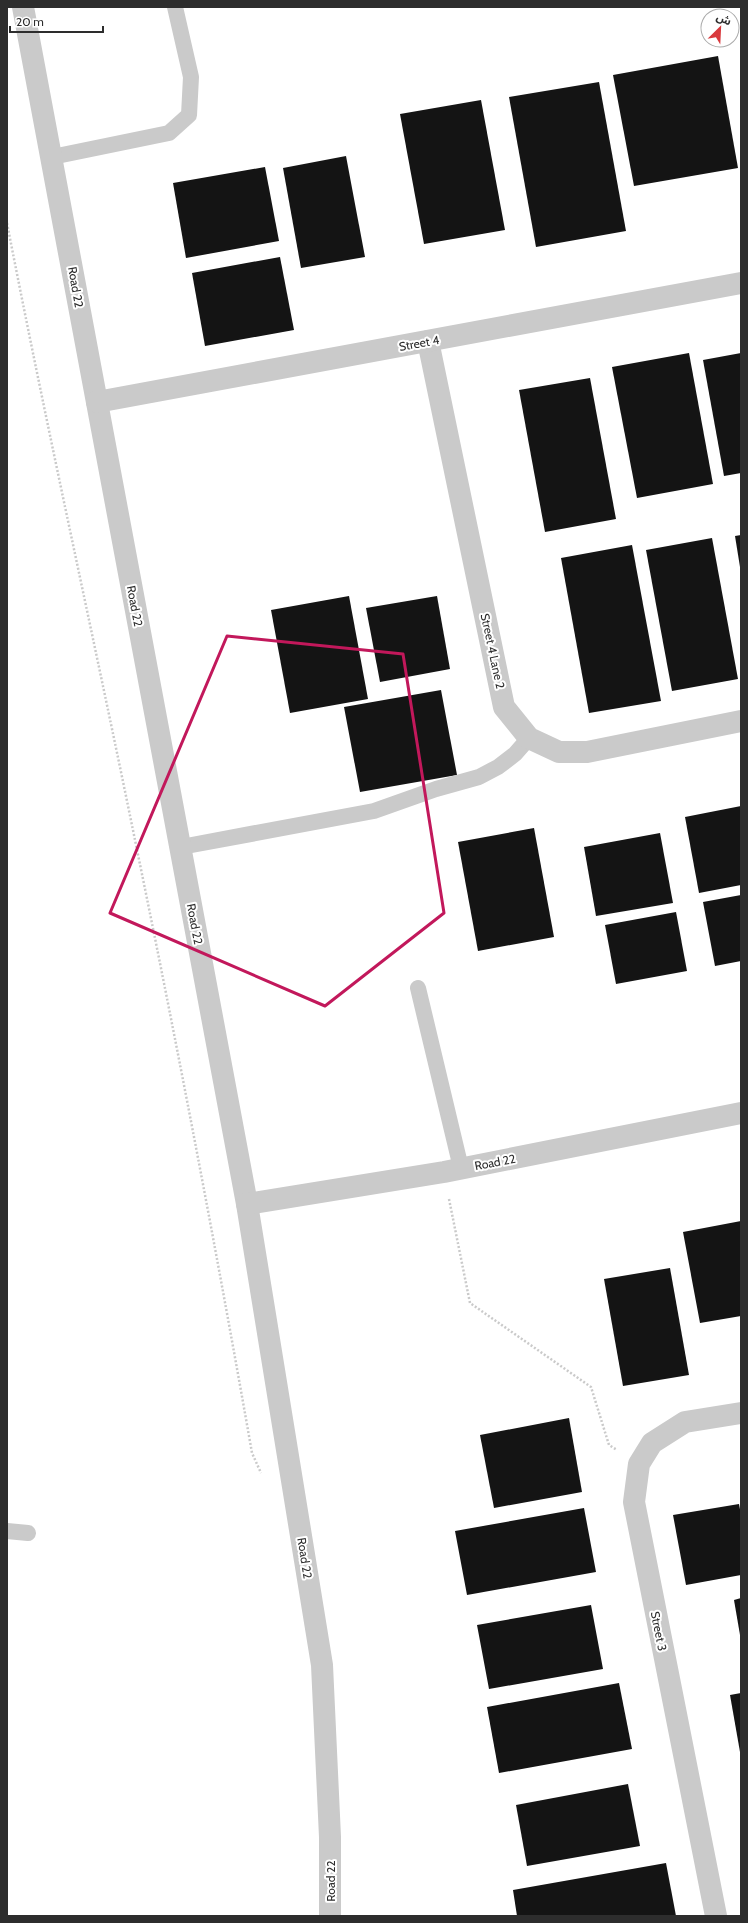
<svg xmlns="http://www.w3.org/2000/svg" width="748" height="1923" font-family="Cabin,'Noto Sans Arabic',sans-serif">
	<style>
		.building { fill: #141414 }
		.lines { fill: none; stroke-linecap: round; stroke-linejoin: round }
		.path { stroke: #cacaca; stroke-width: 2.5; stroke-dasharray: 2 2; stroke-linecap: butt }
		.lane { stroke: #cacaca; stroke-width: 16 }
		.street { stroke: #cacaca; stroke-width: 22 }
		.marked { fill: none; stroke: #c2185b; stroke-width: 3; stroke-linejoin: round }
		.labels { text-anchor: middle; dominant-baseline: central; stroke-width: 4; stroke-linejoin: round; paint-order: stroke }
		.street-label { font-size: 12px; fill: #2d2d2d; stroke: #fff }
	</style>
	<rect width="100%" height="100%" fill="#fff"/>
	<g class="building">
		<polygon points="718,56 738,168 634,186 613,75"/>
		<polygon points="599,82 626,231 536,247 509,97"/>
		<polygon points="481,100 505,230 424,244 400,114"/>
		<polygon points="346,156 365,257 301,268 283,168"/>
		<polygon points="265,167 279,241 186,258 173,183"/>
		<polygon points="280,257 294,330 205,346 192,273"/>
		<polygon points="689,353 713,484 637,498 612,367"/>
		<polygon points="741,353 741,473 724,476 703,360"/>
		<polygon points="590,378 616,519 545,532 519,390"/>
		<polygon points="741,535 741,567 740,567 735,536"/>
		<polygon points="712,538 738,679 672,691 646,550"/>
		<polygon points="632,545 661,701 589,713 561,558"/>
		<polygon points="349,596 368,699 290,713 271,610"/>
		<polygon points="437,596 450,669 380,682 366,608"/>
		<polygon points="441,690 457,775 360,792 344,707"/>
		<polygon points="741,806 741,885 699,893 685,817"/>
		<polygon points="534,828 554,937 478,951 458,842"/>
		<polygon points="660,833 673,903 596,916 584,847"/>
		<polygon points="741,895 741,961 715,966 703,902"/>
		<polygon points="676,912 687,971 616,984 605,925"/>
		<polygon points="741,1221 741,1316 700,1323 683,1232"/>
		<polygon points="670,1268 689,1375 623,1386 604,1279"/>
		<polygon points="569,1418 582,1492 494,1508 480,1435"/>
		<polygon points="739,1504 741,1515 741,1575 686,1585 673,1515"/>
		<polygon points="584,1508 596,1572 467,1595 455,1531"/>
		<polygon points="741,1598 741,1635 740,1635 734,1600"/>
		<polygon points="591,1605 603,1669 489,1689 477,1625"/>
		<polygon points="619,1683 632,1749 499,1773 487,1707"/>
		<polygon points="741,1693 741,1752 740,1752 730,1695"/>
		<polygon points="628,1784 640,1846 527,1866 516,1805"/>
		<polygon points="666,1863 676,1916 517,1916 513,1890"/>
	</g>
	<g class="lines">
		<g class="path">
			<path d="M7,223C47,429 93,634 135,840C177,1044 216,1248 252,1453L261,1473"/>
			<polyline points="449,1199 470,1303 591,1387 609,1445 617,1450"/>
		</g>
		<g class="lane">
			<polyline points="52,157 169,133 189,115 191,77 175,7"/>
			<polyline points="181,847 374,811 436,789 479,777 498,767 515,754 529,738"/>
			<polyline points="418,988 461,1168"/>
			<polyline points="7,1531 28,1533"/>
		</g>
		<g class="street">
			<polyline points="23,7 247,1204 322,1665 330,1837 330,1916"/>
			<polyline points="428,341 504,707 529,738 559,752 587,752 741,721"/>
			<polyline points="97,402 741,283"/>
			<polyline points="247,1204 444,1172 741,1113"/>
			<polyline points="716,1916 634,1502 639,1464 652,1443 685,1422 741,1413"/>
		</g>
	</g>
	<path class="marked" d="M227,636L403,654L444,913L325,1006L110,913Z"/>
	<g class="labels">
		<g class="street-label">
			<text transform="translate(76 287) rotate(80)">Road 22</text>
			<text transform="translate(419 343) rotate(-10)">Street 4</text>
			<text transform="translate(135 606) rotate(79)">Road 22</text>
			<text transform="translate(493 651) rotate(78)">Street 4 Lane 2</text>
			<text transform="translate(195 924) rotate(79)">Road 22</text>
			<text transform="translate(495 1162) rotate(-11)">Road 22</text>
			<text transform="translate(305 1558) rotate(81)">Road 22</text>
			<text transform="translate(659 1631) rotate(79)">Street 3</text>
			<text transform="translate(330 1881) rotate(-90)">Road 22</text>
		</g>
	</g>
	<rect width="748" height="1923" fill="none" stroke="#2d2d2d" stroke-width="16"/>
	<g transform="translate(720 28) rotate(24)"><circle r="19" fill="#ffffff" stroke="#ababab"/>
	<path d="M0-3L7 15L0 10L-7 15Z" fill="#d9393d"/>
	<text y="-6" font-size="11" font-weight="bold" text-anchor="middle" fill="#2d2d2d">ش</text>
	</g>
	<path d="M10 26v6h93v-6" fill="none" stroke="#2d2d2d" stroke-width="2"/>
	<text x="16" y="26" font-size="12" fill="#2d2d2d" stroke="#ffffff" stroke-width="3" paint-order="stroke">20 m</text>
</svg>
